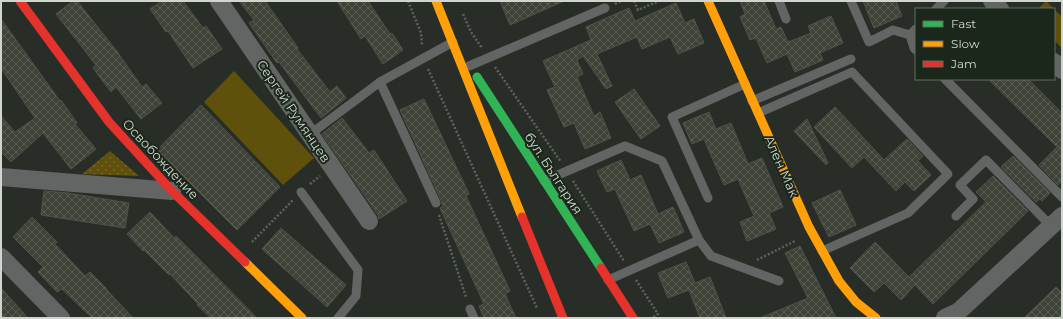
<svg xmlns="http://www.w3.org/2000/svg" width="1063" height="319" font-family="Montserrat,sans-serif">
	<style>
		.grass { fill: url(#grass-dots) }
		.park { fill: #5f510b }
		.building { fill: url(#building-cross-hatch); stroke: #4e524c }
		.lines { fill: none; stroke-linecap: round; stroke-linejoin: round }
		.path { stroke: #5e625e; stroke-width: 2.5; stroke-dasharray: 2 2; stroke-linecap: butt }
		.lane { stroke: #626563; stroke-width: 9 }
		.street { stroke: #626563; stroke-width: 18 }
		.fast { stroke: #30b455; stroke-width: 9 }
		.slow { stroke: #ff9f0a; stroke-width: 9 }
		.jam { stroke: #e5322d; stroke-width: 9 }
		.labels { text-anchor: middle; dominant-baseline: central; stroke-width: 4; stroke-linejoin: round; paint-order: stroke }
		.street-label { font-size: 13px; fill: #ced6ce; stroke: #1b271b }
	</style>
	<defs>
		<pattern id="grass-dots" width="8" height="8" patternUnits="userSpaceOnUse"><rect width="8" height="8" fill="#5f510b"/><path d="M2 2h.1M6 6h.1" fill="none" stroke="#75692d" stroke-width="1.8" stroke-linecap="round"/></pattern>
		<pattern id="building-cross-hatch" width="8" height="8" patternUnits="userSpaceOnUse"><rect width="8" height="8" fill="#3f4337"/><path d="M0 0l8 8M0 8l8-8" fill="none" stroke="#5a5d53"/></pattern>
	</defs>
	<rect width="100%" height="100%" fill="#282e27"/>
	<polygon class="grass" points="110,151 139,176 82,174"/>
	<g class="park">
		<polygon points="1046,1 1062,17 1061,47 1054,40 1054,9 1038,9"/>
		<polygon points="234,71 314,158 283,185 204,102"/>
	</g>
	<g class="building">
		<polygon points="73,1 77,1 116,50 142,87 146,84 162,103 141,119 116,87 111,92 93,68 96,65 56,14"/>
		<polygon points="162,1 183,1 203,28 206,26 222,49 193,68 168,31 166,32 150,9"/>
		<polygon points="239,1 265,1 298,48 297,49 330,92 337,86 346,98 321,118 279,62 277,63 249,23 254,20"/>
		<polygon points="337,1 368,1 390,34 392,33 403,50 383,64 365,36 361,39"/>
		<polygon points="500,1 564,1 510,25"/>
		<polygon points="740,1 764,1 776,29 781,27 788,42 811,33 808,26 831,16 843,43 820,53 823,60 795,72 787,54 767,63 756,38 750,40 740,17 745,14"/>
		<polygon points="863,1 896,1 902,16 874,28"/>
		<polygon points="676,3 685,23 694,19 704,43 678,54 670,37 642,49 637,37 597,54 612,86 606,89 583,56 577,60 583,74 577,77 594,116 600,112 611,138 585,149 574,123 564,127 547,90 555,87 543,61 591,40 586,27 629,8 635,21"/>
		<polygon points="1,19 60,101 61,100 77,123 75,124 96,149 71,169 43,133 11,162 1,152 1,116 15,132 35,118 1,68"/>
		<polygon points="988,79 1028,79 1062,113 1062,181 1058,185 1039,165 1057,147"/>
		<polygon points="634,89 660,126 641,139 615,102"/>
		<polygon points="424,99 469,194 466,196 510,291 505,294 516,318 484,318 479,306 484,304 440,208 443,206 441,200 400,110"/>
		<polygon points="201,105 280,187 237,230 157,150"/>
		<polygon points="835,107 884,160 907,139 923,156 918,161 931,175 914,191 905,182 896,191 864,157 852,168 814,127"/>
		<polygon points="709,112 716,129 731,123 748,164 762,158 783,207 769,213 776,229 747,241 740,222 754,216 738,179 724,185 704,139 692,144 683,123"/>
		<polygon points="342,118 369,153 374,150 407,201 379,219 378,215 322,134"/>
		<polygon points="807,119 828,163 826,165 794,131"/>
		<polygon points="1013,156 1050,193 1042,201 1040,199 1036,202 1001,167"/>
		<polygon points="621,160 630,180 641,175 658,214 673,207 684,232 659,243 650,224 634,231 615,189 607,192 597,171"/>
		<polygon points="993,176 1028,211 933,304 915,285 901,300 884,283 874,292 850,268 875,242 909,277 986,202 976,192"/>
		<polygon points="840,190 856,225 829,237 812,203"/>
		<polygon points="44,191 68,193 129,203 125,228 41,215"/>
		<polygon points="150,212 174,238 176,236 198,258 257,318 211,318 197,305 198,304 170,274 169,275 144,250 143,251 127,234"/>
		<polygon points="32,217 57,242 55,244 85,276 90,272 106,288 106,289 133,318 92,318 62,289 57,292 38,272 43,267 13,237"/>
		<polygon points="281,228 346,285 327,307 262,249"/>
		<polygon points="800,246 836,318 760,318 808,298 785,253"/>
		<polygon points="686,262 695,283 710,277 726,318 700,318 689,290 668,298 658,273"/>
		<polygon points="1056,287 1062,293 1062,318 1024,318"/>
		<polygon points="1,288 28,318 1,318"/>
	</g>
	<g class="lines">
		<g class="path">
			<polyline points="408,1 421,33 422,45"/>
			<polyline points="634,1 638,10 659,1"/>
			<polyline points="615,4 621,1"/>
			<polyline points="463,14 471,32 482,48"/>
			<polyline points="495,67 561,162"/>
			<polyline points="428,69 537,308"/>
			<polyline points="573,181 624,261"/>
			<polyline points="310,184 320,176"/>
			<polyline points="439,215 466,297"/>
			<polyline points="252,242 293,200"/>
			<polyline points="757,260 795,241"/>
			<polyline points="636,280 658,314 652,318"/>
		</g>
		<g class="lane">
			<polyline points="779,1 786,19"/>
			<polyline points="851,1 869,42 893,30 910,35 916,29"/>
			<polyline points="936,9 944,1"/>
			<polyline points="910,35 914,48 916,50"/>
			<polyline points="469,66 605,8"/>
			<polyline points="945,79 1062,197"/>
			<polyline points="380,82 436,203"/>
			<polyline points="752,101 851,59"/>
			<polyline points="758,113 852,72 948,174 908,213 822,251"/>
			<polyline points="309,135 380,82 453,42"/>
			<polyline points="544,181 625,146 662,161 699,240 711,256 779,281"/>
			<polyline points="301,192 358,270 356,296 338,318"/>
			<polyline points="708,198 672,117 745,84"/>
			<polyline points="956,216 973,199 960,185 986,160 1051,226"/>
			<polyline points="608,280 699,240"/>
			<polyline points="470,309 474,318"/>
		</g>
		<g class="street">
			<polyline points="219,1 369,221"/>
			<polyline points="992,1 1000,9"/>
			<polyline points="1054,62 1062,70"/>
			<polyline points="1,177 172,191"/>
			<polyline points="1,257 61,318"/>
			<polyline points="945,318 958,312 1062,216"/>
		</g>
		<polyline class="fast" points="477,77 601,268"/>
		<g class="slow">
			<polyline points="436,1 522,217"/>
			<polyline points="708,1 809,227 839,281 856,302 876,318"/>
			<polyline points="245,262 302,318"/>
		</g>
		<g class="jam">
			<polyline points="20,1 109,122 172,191 245,262"/>
			<polyline points="522,217 563,318"/>
			<polyline points="601,268 633,318"/>
		</g>
	</g>
	<g class="labels">
		<g class="street-label">
			<text transform="translate(294 111) rotate(56)">Сергей Румянцев</text>
			<text transform="translate(161 159) rotate(47)">Освобождение</text>
			<text transform="translate(782 166) rotate(66)">Ален Мак</text>
			<text transform="translate(554 173) rotate(57)">бул. България</text>
		</g>
	</g>
	<rect width="1063" height="319" fill="none" stroke="#ced6ce" stroke-width="4"/>
	<rect x="915" y="8" width="140" height="72" fill="#1b271b" stroke="#636d63"/>
	<rect x="923" y="21" width="20" height="6" fill="#30b455" stroke="#636d63"/>
	<text x="951" y="28" font-size="12" fill="#ced6ce">Fast</text>
	<rect x="923" y="41" width="20" height="6" fill="#ff9f0a" stroke="#636d63"/>
	<text x="951" y="48" font-size="12" fill="#ced6ce">Slow</text>
	<rect x="923" y="61" width="20" height="6" fill="#e5322d" stroke="#636d63"/>
	<text x="951" y="68" font-size="12" fill="#ced6ce">Jam</text>
</svg>
